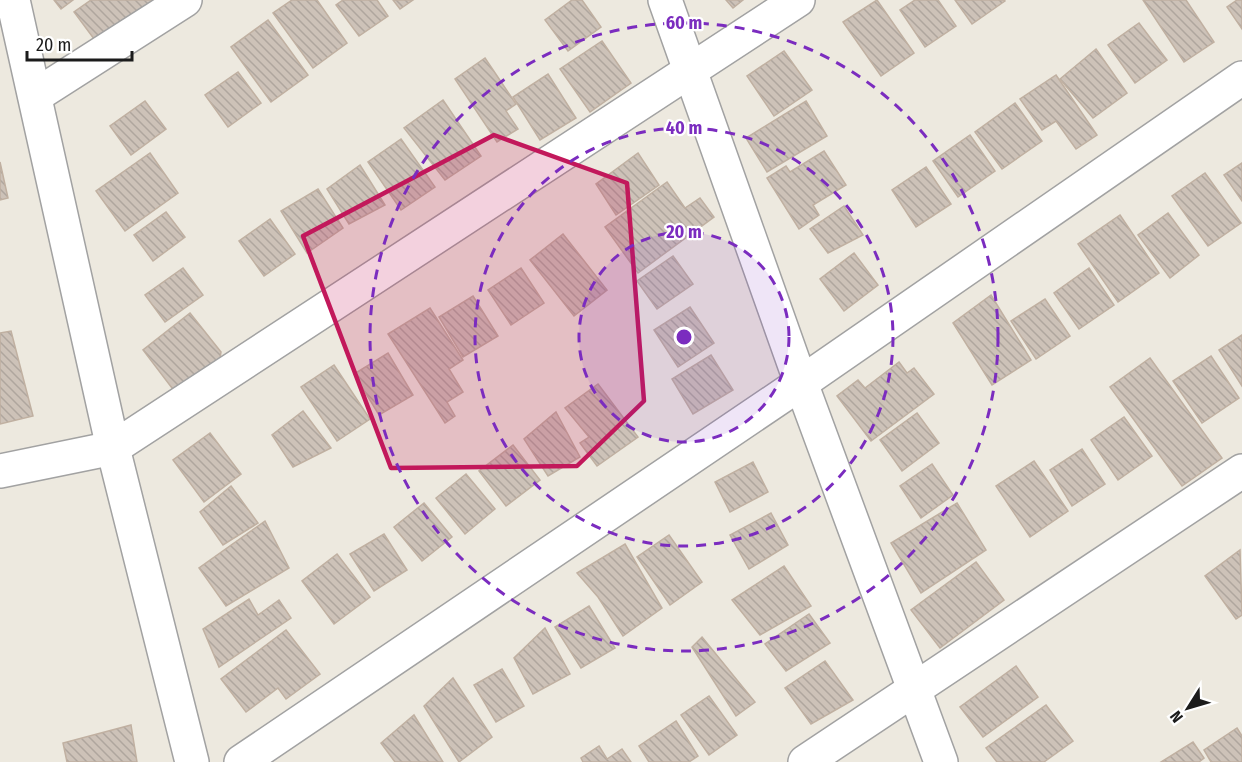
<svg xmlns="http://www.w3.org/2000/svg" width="1242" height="762" font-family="'Fira Sans Condensed',sans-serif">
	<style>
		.building { fill: url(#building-back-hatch); stroke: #c0b0a1; stroke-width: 1.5 }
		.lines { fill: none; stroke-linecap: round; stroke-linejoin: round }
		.minor-casing { stroke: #a2a2a2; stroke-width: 36 }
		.minor { stroke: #fff; stroke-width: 33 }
		.marked { fill: #c2185b; fill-opacity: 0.2; stroke: #c2185b; stroke-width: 4.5; stroke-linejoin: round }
		.ring { fill: none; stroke: #7b2cbf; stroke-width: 3; stroke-dasharray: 10 8 }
		.centre { fill: #7b2cbf; stroke: #fff; stroke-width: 3 }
		.ring-label { font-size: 18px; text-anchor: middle; font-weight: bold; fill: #7b2cbf; stroke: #fff; stroke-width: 4.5; stroke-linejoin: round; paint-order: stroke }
	</style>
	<defs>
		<pattern id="building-back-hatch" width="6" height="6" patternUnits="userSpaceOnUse" patternTransform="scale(1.5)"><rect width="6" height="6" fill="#cdc2b8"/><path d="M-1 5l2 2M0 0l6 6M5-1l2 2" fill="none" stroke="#afa69e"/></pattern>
	</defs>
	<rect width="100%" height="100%" fill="#ede9df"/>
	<g class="building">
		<polygon points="54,0 73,0 61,9"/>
		<polygon points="91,0 167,0 100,47 74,12"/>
		<polygon points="292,0 317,0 347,43 313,68 273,13"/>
		<polygon points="343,0 377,0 388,16 359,36 336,5"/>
		<polygon points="393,0 413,0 400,9"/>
		<polygon points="572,0 582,0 601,27 568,51 545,20"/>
		<polygon points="726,0 743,0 733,8"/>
		<polygon points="877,0 914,53 881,76 843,22"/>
		<polygon points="915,0 938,0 956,26 925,47 900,10"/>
		<polygon points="955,0 1004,0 1005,1 972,24"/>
		<polygon points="1143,0 1186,0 1214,42 1184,62"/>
		<polygon points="1237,0 1242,0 1242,29 1227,7"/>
		<polygon points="268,20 308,75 271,102 231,47"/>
		<polygon points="1139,23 1167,60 1135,83 1108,45"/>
		<polygon points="602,41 631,83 590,112 560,69"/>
		<polygon points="1096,49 1127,93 1093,118 1060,79"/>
		<polygon points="784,51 812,90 774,116 747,76"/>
		<polygon points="485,58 516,104 506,111 518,129 497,142 455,79"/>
		<polygon points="238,72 261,103 228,127 205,95"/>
		<polygon points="548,74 576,118 540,140 513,97"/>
		<polygon points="1056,75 1097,135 1076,149 1056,121 1042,130 1020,99"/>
		<polygon points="443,100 481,156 445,180 404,128"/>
		<polygon points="145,101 166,129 131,155 110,126"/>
		<polygon points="806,101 827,136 767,172 746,138"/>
		<polygon points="1015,103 1042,141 1002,169 975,132"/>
		<polygon points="970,135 995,171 958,197 933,161"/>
		<polygon points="401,139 435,187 401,210 368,162"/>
		<polygon points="824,151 846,185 813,205 819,215 799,229 767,178 786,166 790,172"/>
		<polygon points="150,153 178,193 125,231 96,191"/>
		<polygon points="638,153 659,185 616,215 596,184"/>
		<polygon points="0,162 8,198 0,200"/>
		<polygon points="1242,163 1242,201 1224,175"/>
		<polygon points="360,165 385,205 349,224 327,189"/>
		<polygon points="926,167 951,204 916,227 892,190"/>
		<polygon points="1205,173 1241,223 1208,246 1172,196"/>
		<polygon points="667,182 685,208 700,198 714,217 638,273 605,227"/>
		<polygon points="318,189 343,228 307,253 281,211"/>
		<polygon points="844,206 863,235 828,253 810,229"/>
		<polygon points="166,212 185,237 153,261 134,235"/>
		<polygon points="1168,213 1199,255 1170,278 1138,235"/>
		<polygon points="1120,215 1159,273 1118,302 1078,244"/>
		<polygon points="270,219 295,254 264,276 239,241"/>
		<polygon points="563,234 607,290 574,316 530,260"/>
		<polygon points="854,253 878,285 844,311 820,279"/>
		<polygon points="673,256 693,284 657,309 637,281"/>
		<polygon points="183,268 203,295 165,322 145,295"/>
		<polygon points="521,268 544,303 511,325 488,290"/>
		<polygon points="1089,268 1114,305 1079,329 1054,293"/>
		<polygon points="991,295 1031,360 992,385 953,323"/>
		<polygon points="473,296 498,336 463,357 439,317"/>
		<polygon points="1045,299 1070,336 1036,359 1011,321"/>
		<polygon points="690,307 714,343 678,367 654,330"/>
		<polygon points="430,308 463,360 449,369 463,392 447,402 455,416 445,423 388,334"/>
		<polygon points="190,313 221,352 220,358 175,392 143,350"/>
		<polygon points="11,331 33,416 0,424 0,333"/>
		<polygon points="1242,335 1242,386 1219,350"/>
		<polygon points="388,353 413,395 379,415 354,374"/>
		<polygon points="711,355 733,390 693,414 672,379"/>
		<polygon points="1211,356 1239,398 1202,423 1173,381"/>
		<polygon points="1150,358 1222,458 1182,486 1110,387"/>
		<polygon points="899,362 907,373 914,368 934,394 871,441 837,396 858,380 865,388"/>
		<polygon points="334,365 370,419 337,441 301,387"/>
		<polygon points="598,384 638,437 597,466 580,443 589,437 565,408"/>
		<polygon points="303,411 331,448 293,467 272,435"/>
		<polygon points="556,412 580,457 548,476 524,439"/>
		<polygon points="917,413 939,443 902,471 880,440"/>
		<polygon points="1124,417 1152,456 1118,480 1091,440"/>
		<polygon points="210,433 241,474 204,502 173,460"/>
		<polygon points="513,445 540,480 506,506 479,471"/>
		<polygon points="1082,449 1105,484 1072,506 1050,470"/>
		<polygon points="1034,461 1068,511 1030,537 996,486"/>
		<polygon points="753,462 768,492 730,512 715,482"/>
		<polygon points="932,464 953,495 921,518 900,486"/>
		<polygon points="466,474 495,509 465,534 436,498"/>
		<polygon points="231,486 258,523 223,545 200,512"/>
		<polygon points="424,503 452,537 422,561 394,527"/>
		<polygon points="957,503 986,550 921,593 891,543"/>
		<polygon points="771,513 788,545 749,569 730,535"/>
		<polygon points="265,521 289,568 226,606 199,568"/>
		<polygon points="384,534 407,570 374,591 350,554"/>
		<polygon points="669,535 702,582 670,605 637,557"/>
		<polygon points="625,544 662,608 623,636 598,597 577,573"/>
		<polygon points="1240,550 1242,615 1236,619 1205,576"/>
		<polygon points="337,554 370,597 334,624 302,581"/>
		<polygon points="976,562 1004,600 940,648 911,610"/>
		<polygon points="784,566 811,606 760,635 732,600"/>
		<polygon points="249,599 258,615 279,600 291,618 219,667 203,629"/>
		<polygon points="589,606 615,648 581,668 555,627"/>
		<polygon points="809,614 830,643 786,671 765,644"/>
		<polygon points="545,628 570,674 533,694 514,658"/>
		<polygon points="286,630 320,674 286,699 278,688 246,712 221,679"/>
		<polygon points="702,637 755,702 736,716 692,647"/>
		<polygon points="825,661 853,700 811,724 785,688"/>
		<polygon points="1016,666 1038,697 983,737 960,707"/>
		<polygon points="502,669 524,706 496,722 474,685"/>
		<polygon points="453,678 492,737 459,762 424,706"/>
		<polygon points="709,696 737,735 709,755 681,715"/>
		<polygon points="1046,705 1073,741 1044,762 997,762 986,748"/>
		<polygon points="414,715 443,762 395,762 381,743"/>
		<polygon points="676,721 698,756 689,762 649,762 639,746"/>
		<polygon points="131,725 137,762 67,762 63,743"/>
		<polygon points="1237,728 1242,736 1242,762 1211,762 1204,750"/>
		<polygon points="1193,742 1204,758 1199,762 1161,762"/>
		<polygon points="599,746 607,759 622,749 631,762 583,762 581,758"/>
	</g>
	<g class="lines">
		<defs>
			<g id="minor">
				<polyline points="13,0 113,448 192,762"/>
				<polyline points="665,0 801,383 941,762"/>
				<polyline points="35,96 185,0"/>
				<polyline points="0,471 113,448 798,0"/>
				<polyline points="241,762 801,383 1242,78"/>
				<polyline points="805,762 1242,471"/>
			</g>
		</defs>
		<use href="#minor" class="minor-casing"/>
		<use href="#minor" class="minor"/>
	</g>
	<path class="marked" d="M494,135L627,183L644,401L577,466L391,468L303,236Z"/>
	<circle cx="684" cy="337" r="105" fill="#7b2cbf" fill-opacity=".12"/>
	<g class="ring">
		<circle cx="684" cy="337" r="105"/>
		<circle cx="684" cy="337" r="209"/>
		<circle cx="684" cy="337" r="314"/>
	</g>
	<circle cx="684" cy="337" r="9" class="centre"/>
	<g class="ring-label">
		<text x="684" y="29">60 m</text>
		<text x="684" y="134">40 m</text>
		<text x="684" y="238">20 m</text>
	</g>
	<g transform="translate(1188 708) rotate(233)" stroke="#ffffff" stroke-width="4.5" paint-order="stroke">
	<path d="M0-4.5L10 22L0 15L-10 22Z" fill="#1b1b1b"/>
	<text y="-9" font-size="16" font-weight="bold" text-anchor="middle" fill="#1b1b1b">N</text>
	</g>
	<path d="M27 51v9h105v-9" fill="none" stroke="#1b1b1b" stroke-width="3"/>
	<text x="36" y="51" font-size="18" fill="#1b1b1b" stroke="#ffffff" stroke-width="4.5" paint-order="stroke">20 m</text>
</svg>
